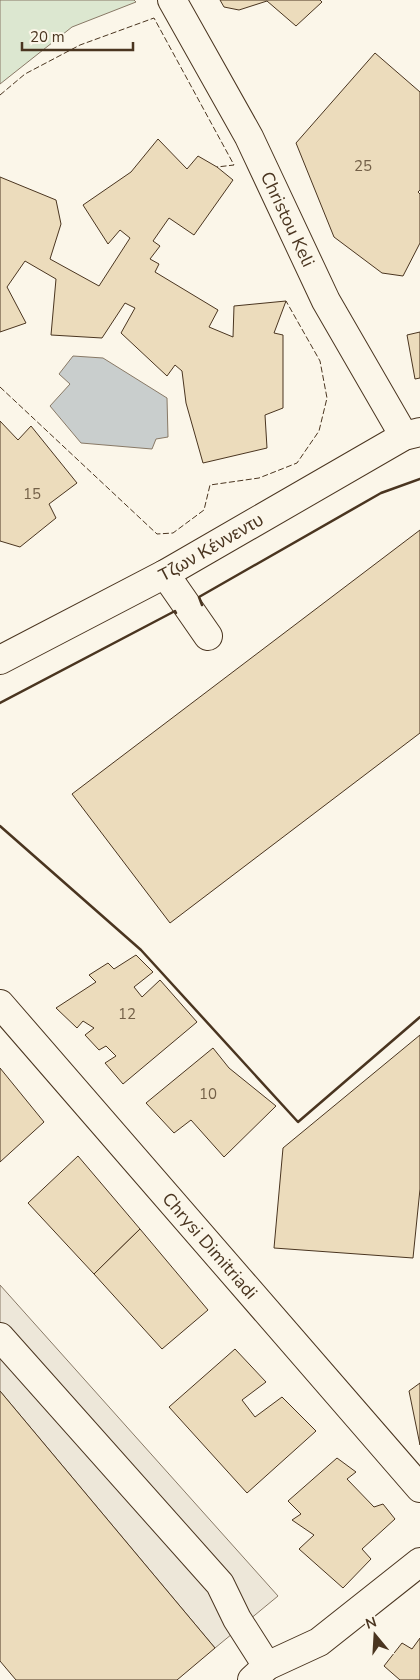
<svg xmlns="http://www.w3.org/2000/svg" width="420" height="1680" font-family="'Nunito Sans',sans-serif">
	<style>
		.green { fill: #dce7d0; stroke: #887966 }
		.parking { fill: #ede7d9; stroke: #887966 }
		.water { fill: #c9cecd; stroke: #887966 }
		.building { fill: #ecdcbc; stroke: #4a3520 }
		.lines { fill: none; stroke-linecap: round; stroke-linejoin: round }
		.minor-casing { stroke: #4a3520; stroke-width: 30 }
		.minor { stroke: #fbf6e9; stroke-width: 28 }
		.fence { stroke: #4a3520; stroke-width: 1; stroke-dasharray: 6 2.5; stroke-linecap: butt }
		.wall { stroke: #4a3520; stroke-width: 2.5 }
		.labels { text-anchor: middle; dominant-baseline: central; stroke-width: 4; stroke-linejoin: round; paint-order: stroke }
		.number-label { font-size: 15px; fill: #725f47 }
		.street-label { font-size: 18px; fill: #4a3520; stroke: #fbf6e9 }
	</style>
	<rect width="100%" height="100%" fill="#fbf6e9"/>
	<polygon class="green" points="0,0 134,0 136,2 72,27 0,84"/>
	<polygon class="parking" points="0,1285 278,1596 215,1648 0,1391"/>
	<polygon class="water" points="73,356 103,358 167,398 168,437 156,439 152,449 81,443 50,406 70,384 59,374"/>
	<g class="building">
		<polygon points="220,0 320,0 322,2 296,26 267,1 239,10 224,7"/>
		<polygon points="375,53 420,92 420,190 418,192 420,194 420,243 403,276 382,273 334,237 296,143"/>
		<polygon points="158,139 187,169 198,156 217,167 233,180 194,235 169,218 153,241 160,246 150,259 159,264 155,272 218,310 209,327 233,337 234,306 286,301 274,333 283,335 283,408 265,415 267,448 203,463 186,403 182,371 175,365 167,376 121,333 135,308 125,303 102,338 51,335 56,279 25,261 7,287 26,323 0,332 0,177 56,200 61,224 50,259 99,286 130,238 120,230 108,244 83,205 131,172"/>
		<polygon points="420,332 420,378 415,379 407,335"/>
		<polygon points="0,421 18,440 31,426 77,483 49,504 56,518 20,547 0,541"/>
		<polygon points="420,530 420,733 170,923 72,794"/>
		<polygon points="136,955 153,972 134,987 142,997 160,980 197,1022 123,1084 105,1063 116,1056 106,1046 99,1050 85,1035 94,1028 83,1021 77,1028 56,1008 96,982 89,975 108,963 114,969"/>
		<polygon points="420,1035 420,1189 413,1258 274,1248 283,1148"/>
		<polygon points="213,1048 229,1068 276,1106 224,1157 191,1120 174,1133 146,1103"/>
		<polygon points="0,1068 44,1122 0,1162"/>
		<polygon points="78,1156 140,1229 94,1274 28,1203"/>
		<polygon points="140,1229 208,1310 162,1349 94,1274"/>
		<polygon points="235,1349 266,1382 242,1400 255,1417 282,1397 316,1431 247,1493 169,1407"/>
		<polygon points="420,1383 420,1445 409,1391"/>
		<polygon points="0,1391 215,1648 177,1680 16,1680 0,1661"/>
		<polygon points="337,1458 356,1472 347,1479 374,1507 383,1504 395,1519 362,1549 371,1559 343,1588 299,1549 314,1535 292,1520 301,1514 288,1501"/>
		<polygon points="420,1638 420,1680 400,1680 384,1666 402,1643 412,1649"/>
	</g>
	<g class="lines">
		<defs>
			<g id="minor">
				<path id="s1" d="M172,0L249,137L326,301L404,436"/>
				<polyline points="165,574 208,636"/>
				<path id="s2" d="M0,660L165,574L404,436L420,432"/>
				<path id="s3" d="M0,1004L420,1488"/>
				<polyline points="0,1337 220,1584 237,1619 267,1666"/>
				<polyline points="252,1680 267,1666 319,1642 420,1562"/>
			</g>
		</defs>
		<use href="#minor" class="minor-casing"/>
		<use href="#minor" class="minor"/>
		<g class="fence">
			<polyline points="0,95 25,74 80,45 154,18 234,165 217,167"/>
			<polyline points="0,387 157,534 173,533 204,510 210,485 259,478 297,463 319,431 327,398 320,361 286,301"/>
		</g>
		<g class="wall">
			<polyline points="202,605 199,597 381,493 420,479"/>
			<polyline points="0,703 175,611 176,613"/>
			<polyline points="0,826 141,950 298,1122 420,1017"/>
		</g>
	</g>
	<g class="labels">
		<g class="number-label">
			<text x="363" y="166">25</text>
			<text x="32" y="494">15</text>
			<text x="127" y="1014">12</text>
			<text x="208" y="1094">10</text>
		</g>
		<g class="street-label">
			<text stroke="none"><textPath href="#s1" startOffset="248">Christou Keli</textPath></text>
			<text stroke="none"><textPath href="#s2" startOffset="239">Τζων Κέννεντυ</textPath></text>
			<text stroke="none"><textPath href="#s3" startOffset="320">Chrysi Dimitriadi</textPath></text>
		</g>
	</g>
	<g transform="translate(375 1635) rotate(342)" stroke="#fbf6e9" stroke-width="4" paint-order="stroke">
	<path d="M0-4L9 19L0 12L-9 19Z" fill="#4a3520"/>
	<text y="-8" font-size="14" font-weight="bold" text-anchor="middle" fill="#4a3520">N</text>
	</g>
	<path d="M22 42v8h111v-8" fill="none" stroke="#4a3520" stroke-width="2.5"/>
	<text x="30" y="42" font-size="15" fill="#4a3520" stroke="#fbf6e9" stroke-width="4" paint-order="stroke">20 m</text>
</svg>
